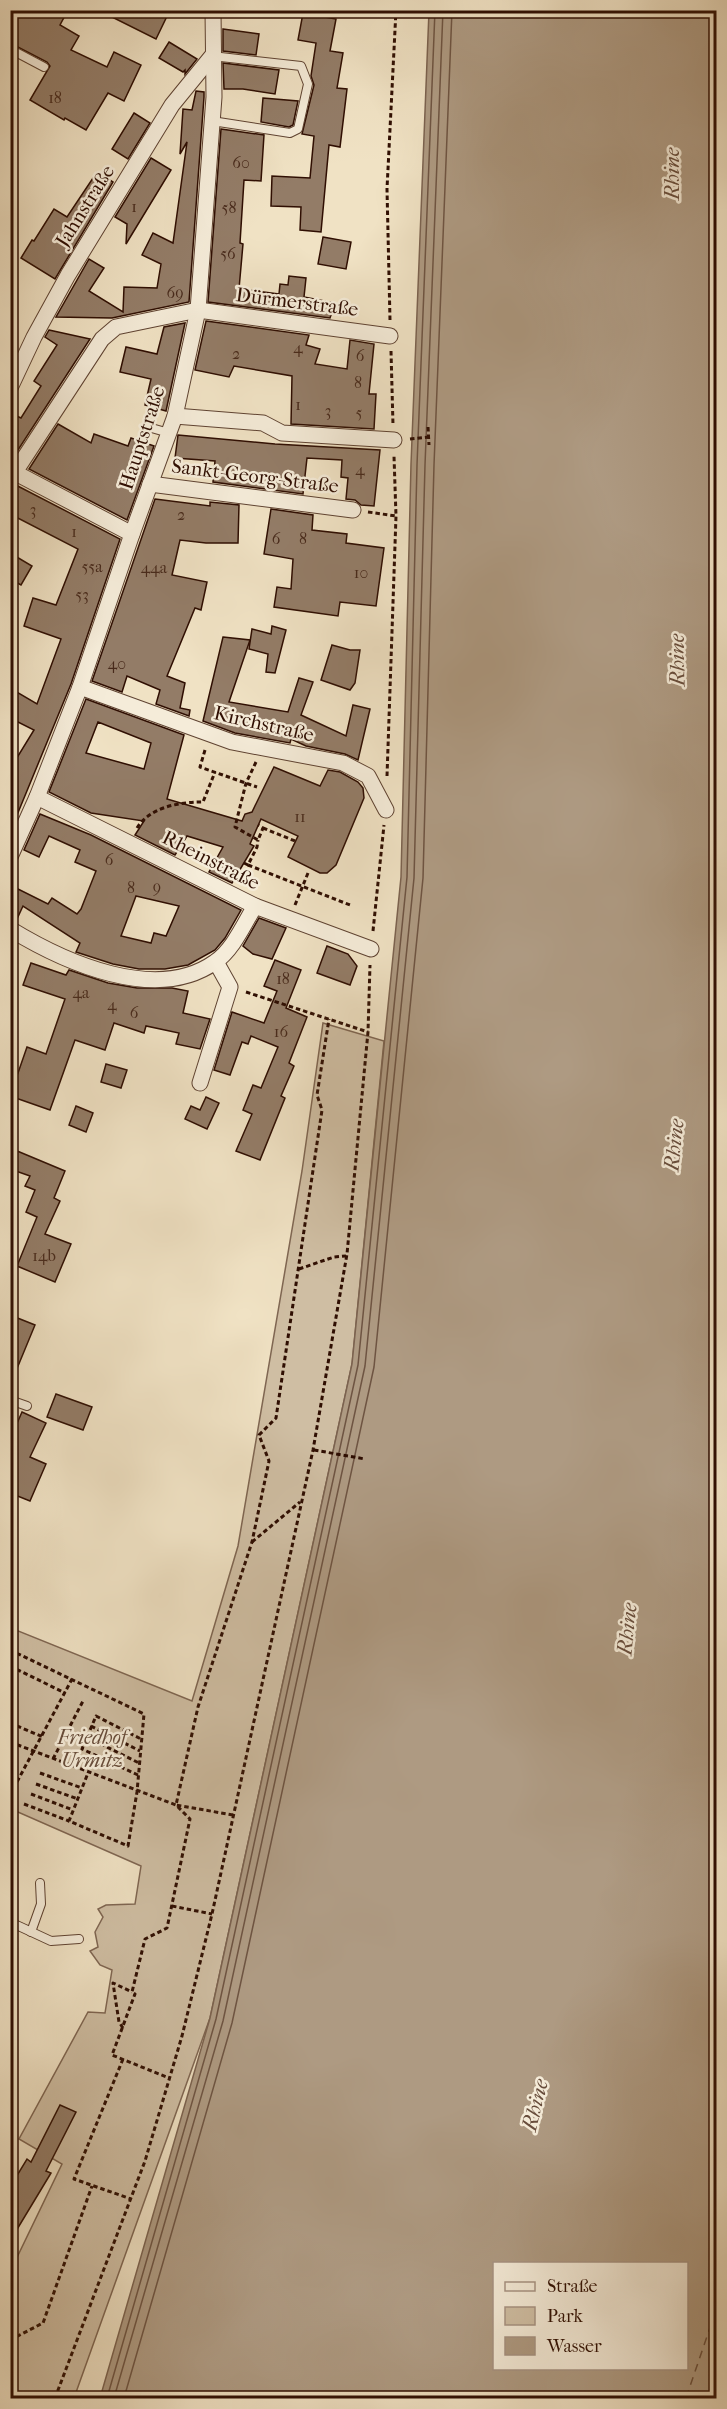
<svg xmlns="http://www.w3.org/2000/svg" width="727" height="2409" font-family="'IM FELL French Canon',serif">
	<style>
		.green { fill: #cfbea3; stroke: #7f6652; stroke-width: 1.5 }
		.water { fill: #ae9a82; stroke: #7b624f; stroke-width: 1.5; fill-rule: evenodd }
		.lines { fill: none; stroke-linecap: round; stroke-linejoin: round }
		.shore { stroke: #6e5442; stroke-width: 1.5 }
		.ferry { stroke: #684d3c; stroke-width: 1.5; stroke-dasharray: 8 6; stroke-linecap: butt }
		.building { fill: #937c67; stroke: #2f0e02; stroke-width: 1.5; fill-rule: evenodd }
		.lane-casing { stroke: #5f4332; stroke-width: 10 }
		.street-casing { stroke: #5f4332; stroke-width: 17 }
		.path { stroke: #2f0e02; stroke-width: 3; stroke-dasharray: 4.5 3; stroke-linecap: butt }
		.lane { stroke: #f5ecd9; stroke-width: 8 }
		.street { stroke: #f5ecd9; stroke-width: 15 }
		.labels { text-anchor: middle; dominant-baseline: central; stroke-width: 5; stroke-linejoin: round; paint-order: stroke }
		.number-label { font-size: 16px; fill: #482a1b }
		.street-label { font-size: 20px; fill: #2f0e02; stroke: #f5ecd9 }
		.park-label { font-size: 20px; font-style: italic; fill: #674c3a; stroke: #f5ecd9 }
		.water-label { font-size: 21px; font-style: italic; fill: #684d3c; stroke: #f5ecd9 }
	</style>
	<rect width="100%" height="100%" fill="#f0e2c4"/>
	<filter id="stains"><feTurbulence type="fractalNoise" baseFrequency=".00333" numOctaves="4"/><feColorMatrix values="0 0 0 0 .2 0 0 0 0 .09 0 0 0 0 .02 0 0 0 .5 -.17"/></filter>
	<radialGradient id="worn" r=".72"><stop offset=".6" stop-color="#630" stop-opacity="0"/><stop offset="1" stop-color="#630" stop-opacity=".3"/></radialGradient>
	<polygon class="green" points="323,1023 384,1041 352,1364 210,2018 74,2398 11,2398 10,2272 62,2164 19,2139 88,2012 105,2013 112,1970 100,1965 90,1951 98,1947 95,1932 103,1917 98,1909 106,1905 135,1904 141,1866 11,1809 11,1628 192,1701 238,1546 302,1171"/>
	<path class="water" d="M429,11H716V2398H100L210,2018L352,1364L401,877L411,464ZM494,2264H686V2368H494Z"/>
	<g class="lines">
		<g class="shore">
			<polyline points="107,2398 216,2019 358,1365 407,877 417,465 435,10"/>
			<polyline points="114,2398 223,2021 365,1366 414,878 425,465 443,10"/>
			<polyline points="124,2398 232,2023 374,1367 423,878 434,465 452,10"/>
		</g>
		<polyline class="ferry" points="686,2398 716,2310"/>
	</g>
	<g class="building">
		<polygon points="20,10 68,10 60,25 79,36 71,50 107,67 114,52 141,65 124,101 108,93 86,130 65,118 64,120 30,100 50,66 47,62 10,43 10,28"/>
		<polygon points="98,10 170,10 156,39"/>
		<polygon points="303,13 336,19 330,51 343,53 337,88 347,89 340,147 329,145 321,232 300,230 301,207 271,206 272,176 310,178 314,136 302,134 314,85 311,76 316,43 298,40"/>
		<polygon points="223,29 259,34 256,55 223,51"/>
		<polygon points="169,42 197,59 185,74 185,70 183,72 159,58"/>
		<polygon points="223,63 279,70 275,94 243,89 224,89"/>
		<polygon points="196,91 204,92 204,97 189,302 112,318 56,317 89,259 104,268 89,291 123,312 124,287 157,288 161,264 142,255 153,233 173,243 187,142 180,154 183,109 192,110"/>
		<polygon points="263,98 298,101 293,125 289,127 261,122"/>
		<polygon points="134,113 150,123 128,159 112,149"/>
		<polygon points="221,129 264,135 261,181 244,180 240,243 243,244 239,289 279,294 280,284 288,285 289,276 306,278 304,297 335,303 330,318 208,302"/>
		<polygon points="151,158 171,170 126,244 127,224 115,217"/>
		<polygon points="97,172 113,182 55,279 21,258 32,240 34,241 54,209 67,217"/>
		<polygon points="323,237 351,242 346,269 318,264"/>
		<polygon points="206,321 309,335 306,345 320,349 315,364 347,369 350,340 374,344 369,394 376,394 374,429 291,424 292,376 234,366 229,377 195,370"/>
		<polygon points="185,323 166,411 145,405 151,379 120,372 126,347 157,354 164,327"/>
		<polygon points="49,330 90,339 16,453 10,450 10,413 21,418 41,386 34,381 57,345 45,337"/>
		<polygon points="58,424 91,443 94,434 128,446 131,438 154,446 127,520 29,469"/>
		<polygon points="178,435 275,444 380,450 374,506 361,505 355,500 346,499 348,478 341,477 342,460 307,458 303,494 213,482 215,461 175,458"/>
		<polygon points="10,482 120,539 71,684 10,832 10,758 15,761 34,730 10,718 10,688 37,704 61,639 24,626 33,598 56,605 78,549 10,514"/>
		<polygon points="155,499 210,506 210,502 239,505 238,543 206,543 180,540 172,575 207,582 201,610 195,608 167,676 185,683 180,708 190,710 189,716 156,704 160,690 127,676 122,692 92,681"/>
		<polygon points="271,509 313,515 312,530 347,534 346,543 384,548 376,606 340,602 338,616 274,607 277,587 291,589 293,559 264,554"/>
		<polygon points="10,553 32,566 21,585 10,579"/>
		<polygon points="272,626 286,630 275,673 266,672 268,654 249,649 252,629 271,634"/>
		<polygon points="223,637 250,640 229,702 288,712 299,678 313,682 301,715 346,736 353,705 370,709 358,760 345,754 306,746 291,739 290,743 235,733 203,721"/>
		<polygon points="332,645 350,650 360,650 355,683 350,690 321,680"/>
		<path d="M86,699L184,735L167,799L242,821L245,814L252,812L274,767L320,786L328,770L340,772L358,782L363,788L364,798L336,865L327,873H320L288,857L298,836L261,819L250,844L254,846L232,883L209,872L223,847L187,836L175,855L135,835L144,821L91,813L49,792ZM98,722L151,743L144,769L86,753Z"/>
		<path d="M40,814L91,835L241,910L225,938L215,950L188,965L165,969H139L113,964L76,952L80,943L23,906L16,921L10,919V885L48,904L52,898L77,914L81,909L96,871L75,862L80,850L49,836L39,857L24,850ZM136,896L179,906L166,936L154,933L151,943L121,936Z"/>
		<polygon points="259,918 286,928 272,959 253,954 243,946"/>
		<polygon points="327,946 348,954 357,966 350,985 317,973"/>
		<polygon points="275,960 301,970 286,1008 307,1017 289,1063 294,1066 281,1096 285,1098 260,1160 236,1151 252,1114 243,1110 253,1085 261,1088 278,1047 251,1036 248,1044 242,1042 230,1075 214,1070 232,1012 264,1023 277,991 264,986"/>
		<polygon points="31,963 66,975 69,970 108,983 137,988 172,988 188,991 183,1013 210,1019 200,1049 176,1044 179,1033 146,1026 144,1033 114,1023 105,1050 75,1040 50,1110 10,1096 27,1047 46,1054 65,999 23,985"/>
		<polygon points="106,1064 127,1070 121,1088 101,1082"/>
		<polygon points="206,1097 219,1103 207,1129 185,1119 191,1106 200,1110"/>
		<polygon points="76,1106 93,1113 86,1132 69,1125"/>
		<polygon points="10,1148 65,1171 54,1198 60,1201 45,1234 71,1244 55,1282 17,1266 37,1217 26,1212 35,1190 25,1186 30,1176 10,1169"/>
		<polygon points="10,1315 35,1325 11,1383 10,1383"/>
		<polygon points="56,1394 92,1407 83,1430 47,1417"/>
		<polygon points="22,1412 46,1423 30,1457 46,1464 30,1501 10,1493 10,1425 15,1428"/>
		<polygon points="60,2105 76,2112 46,2171 51,2173 10,2241 10,2187 27,2159 31,2162"/>
	</g>
	<g class="lines">
		<defs>
			<g id="lane">
				<polyline points="10,49 44,67"/>
				<polyline points="212,121 290,133 298,129 308,84 301,66 212,56"/>
				<polyline points="148,427 169,433"/>
				<polyline points="10,1400 27,1406"/>
				<polyline points="10,1922 51,1941 79,1939"/>
				<polyline points="31,1932 41,1904 40,1883"/>
			</g>
			<g id="street">
				<polyline points="10,388 34,337 68,275 172,105 212,56"/>
				<polyline points="175,416 263,423 282,433 394,440"/>
				<polyline points="10,470 132,534"/>
				<polyline points="15,472 102,339 116,327 198,310 390,336"/>
				<polyline points="150,484 353,510"/>
				<polyline points="80,687 232,742 343,763 368,776 386,810"/>
				<polyline points="37,797 255,906 371,949"/>
				<polyline points="10,857 37,797 80,687 132,534 175,416 198,310 214,97 213,10"/>
				<path d="M10,929C64,962 156,1004 215,962C233,950 244,924 255,906"/>
				<polyline points="200,1083 230,987 216,962"/>
			</g>
		</defs>
		<use href="#lane" class="lane-casing"/>
		<use href="#street" class="street-casing"/>
		<g class="path">
			<polyline points="390,320 387,189 396,10"/>
			<polyline points="391,351 393,425"/>
			<polyline points="428,427 429,445"/>
			<polyline points="410,439 429,437"/>
			<polyline points="368,512 396,516"/>
			<polyline points="205,750 200,767 257,787"/>
			<polyline points="256,762 246,783 235,827 258,840 263,828 258,825"/>
			<polyline points="387,776 396,516 394,456"/>
			<path d="M137,828C150,807 179,802 203,802L215,772"/>
			<polyline points="263,828 295,841"/>
			<polyline points="244,863 248,865 257,847 258,840"/>
			<polyline points="248,865 350,905"/>
			<polyline points="295,905 308,873"/>
			<polyline points="373,931 384,825"/>
			<polyline points="246,992 368,1032"/>
			<polyline points="299,1269 334,1257 346,1256"/>
			<polyline points="314,1450 365,1459"/>
			<polyline points="252,1542 300,1502"/>
			<polyline points="10,1650 144,1714 137,1792 128,1846 69,1821 88,1773"/>
			<polyline points="10,1666 65,1693"/>
			<polyline points="10,1723 43,1737"/>
			<polyline points="91,1726 140,1751"/>
			<polyline points="87,1737 139,1763"/>
			<polyline points="10,1742 176,1805 190,1819 167,1928 145,1939 132,1992 135,1994 112,2055 169,2078"/>
			<polyline points="53,1759 83,1701"/>
			<polyline points="40,1773 82,1788"/>
			<polyline points="138,1775 82,1749 96,1716 141,1739"/>
			<polyline points="36,1784 78,1799"/>
			<polyline points="31,1794 73,1810"/>
			<polyline points="10,1795 72,1679"/>
			<polyline points="24,1804 69,1821"/>
			<polyline points="233,1815 176,1805 198,1707 252,1542 269,1461 259,1435 276,1418 322,1110 317,1095 329,1019"/>
			<polyline points="172,1906 212,1914"/>
			<polyline points="123,2028 119,2022 113,1983 132,1992"/>
			<polyline points="123,2059 74,2179 131,2199"/>
			<polyline points="10,2340 43,2323 92,2186"/>
			<polyline points="55,2398 145,2161 182,2036 212,1914 313,1450 347,1254 368,1032 370,965"/>
		</g>
		<use href="#lane" class="lane"/>
		<use href="#street" class="street"/>
	</g>
	<g class="labels">
		<g class="number-label">
			<text x="55" y="97">18</text>
			<text x="241" y="162">60</text>
			<text x="134" y="206">1</text>
			<text x="229" y="207">58</text>
			<text x="228" y="253">56</text>
			<text x="175" y="292">69</text>
			<text x="298" y="347">4</text>
			<text x="236" y="353">2</text>
			<text x="360" y="355">6</text>
			<text x="358" y="382">8</text>
			<text x="298" y="404">1</text>
			<text x="328" y="410">3</text>
			<text x="359" y="412">5</text>
			<text x="360" y="469">4</text>
			<text x="33" y="509">3</text>
			<text x="181" y="514">2</text>
			<text x="74" y="531">1</text>
			<text x="276" y="538">6</text>
			<text x="303" y="538">8</text>
			<text x="92" y="566">55a</text>
			<text x="154" y="567">44a</text>
			<text x="361" y="572">10</text>
			<text x="82" y="594">53</text>
			<text x="117" y="663">40</text>
			<text x="300" y="816">11</text>
			<text x="109" y="859">6</text>
			<text x="157" y="886">9</text>
			<text x="131" y="887">8</text>
			<text x="283" y="978">18</text>
			<text x="81" y="992">4a</text>
			<text x="112" y="1004">4</text>
			<text x="134" y="1012">6</text>
			<text x="281" y="1031">16</text>
			<text x="44" y="1255">14b</text>
		</g>
		<g class="street-label">
			<text transform="translate(85 206) rotate(-58)">Jahnstraße</text>
			<text transform="translate(297 302) rotate(7)">Dürmerstraße</text>
			<text transform="translate(142 438) rotate(-72)">Hauptstraße</text>
			<text transform="translate(255 476) rotate(7)">Sankt-Georg-Straße</text>
			<text transform="translate(264 724) rotate(13)">Kirchstraße</text>
			<text transform="translate(211 860) rotate(27)">Rheinstraße</text>
		</g>
		<g class="park-label">
			<text x="92" y="1737">Friedhof<tspan x="92" dy="23">Urmitz</tspan></text>
		</g>
		<g class="water-label">
			<text transform="translate(672 174) rotate(-90)">Rhine</text>
			<text transform="translate(677 660) rotate(-91)">Rhine</text>
			<text transform="translate(674 1145) rotate(-84)">Rhine</text>
			<text transform="translate(627 1629) rotate(-84)">Rhine</text>
			<text transform="translate(535 2105) rotate(-76)">Rhine</text>
		</g>
	</g>
	<rect width="727" height="2409" fill="none" stroke="#f0e2c4" stroke-width="36"/>
	<rect x="12" y="12" width="703" height="2385" fill="none" stroke="#2f0e02" stroke-width="3"/>
	<rect x="18" y="18" width="691" height="2373" fill="none" stroke="#2f0e02" stroke-width="1.5"/>
	<rect x="493" y="2262" width="195" height="108" fill="#f5ecd9" stroke="#a69383" stroke-width="1.5"/>
	<rect x="505" y="2282" width="30" height="9" fill="#f5ecd9" stroke="#a69383" stroke-width="1.5"/>
	<text x="547" y="2292" font-size="18" fill="#2f0e02">Straße</text>
	<rect x="505" y="2307" width="30" height="18" fill="#cfbea3" stroke="#a69383" stroke-width="1.5"/>
	<text x="547" y="2322" font-size="18" fill="#2f0e02">Park</text>
	<rect x="505" y="2337" width="30" height="18" fill="#ae9a82" stroke="#a69383" stroke-width="1.5"/>
	<text x="547" y="2352" font-size="18" fill="#2f0e02">Wasser</text>
	<rect width="100%" height="100%" filter="url(#stains)"/>
	<rect width="100%" height="100%" fill="url(#worn)"/>
</svg>
